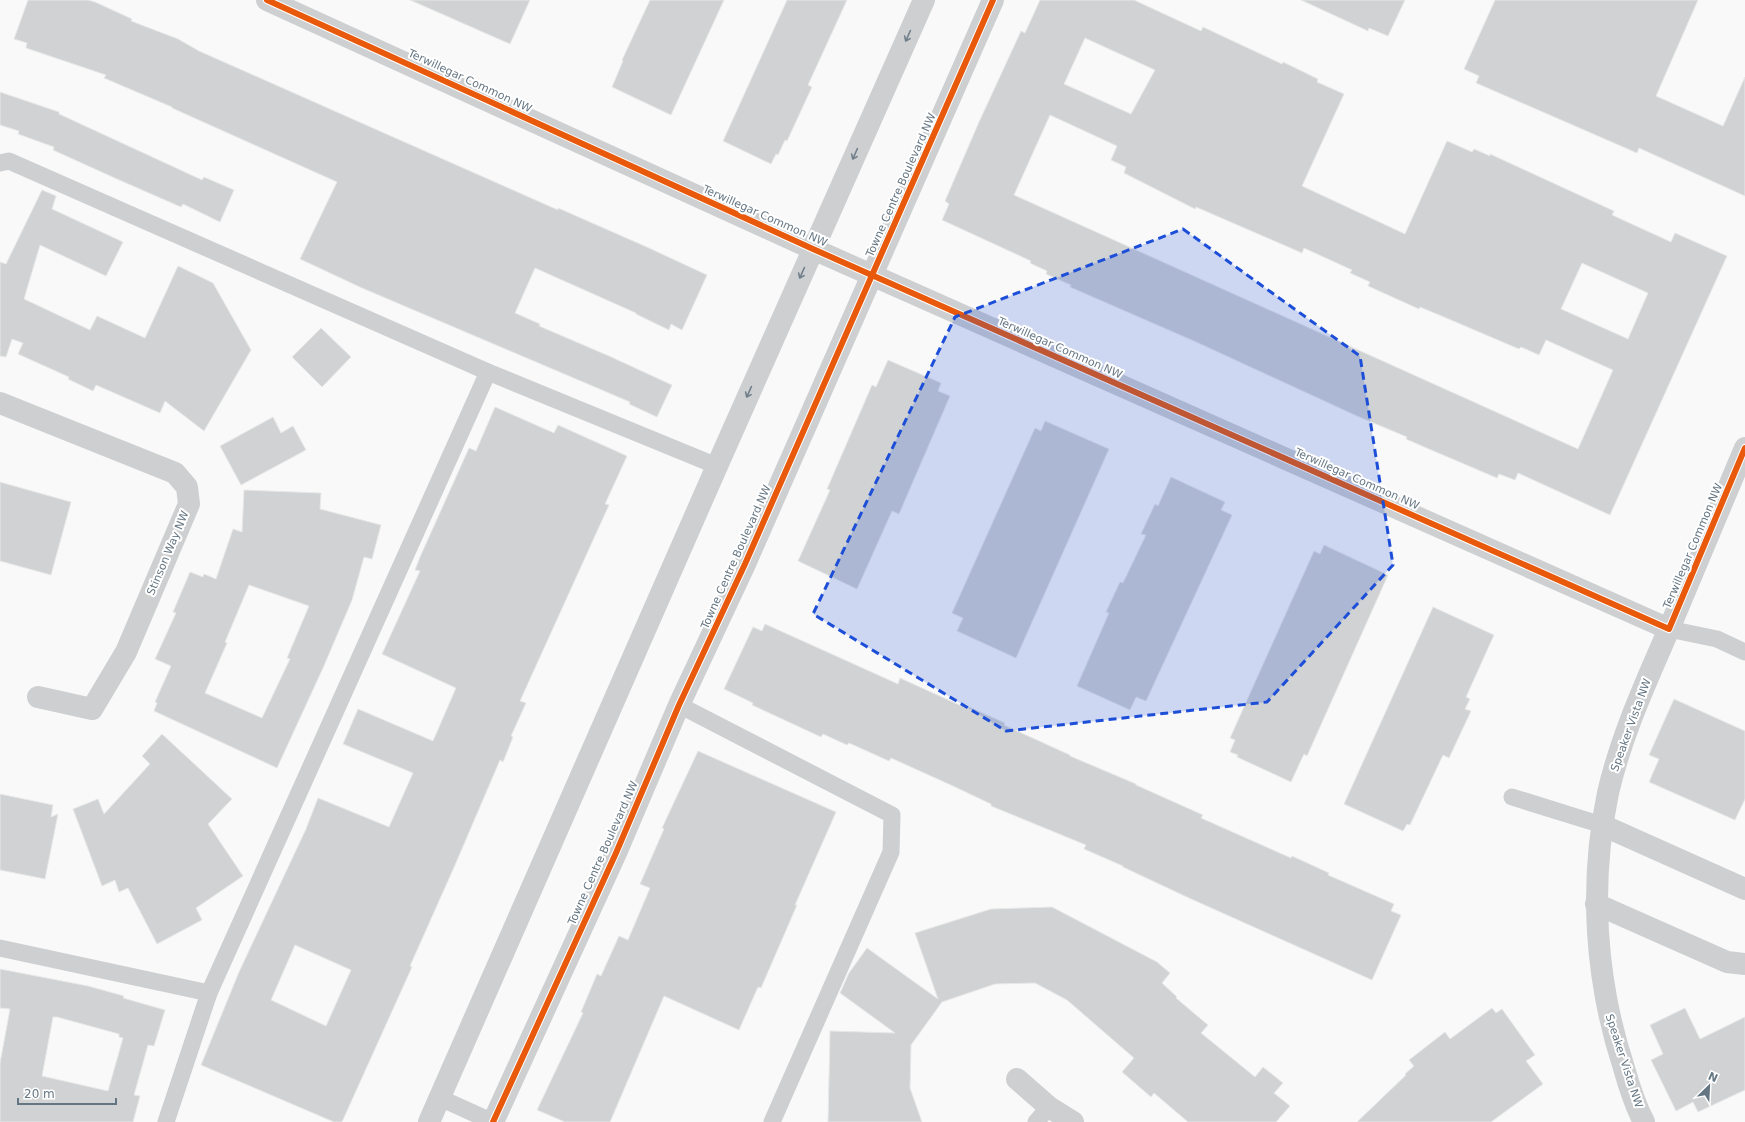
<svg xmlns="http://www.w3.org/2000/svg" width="1745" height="1122" font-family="'DejaVu Sans',sans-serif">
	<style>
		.building { fill: #d0d2d3; stroke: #e8e8e8; fill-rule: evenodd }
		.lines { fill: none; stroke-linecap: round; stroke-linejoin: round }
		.service { stroke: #cecfd0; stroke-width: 17 }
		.minor { stroke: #cecfd0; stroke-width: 22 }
		.tertiary { stroke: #cecfd0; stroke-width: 22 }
		.cycleway-casing { stroke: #fff; stroke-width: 8 }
		.cycleway { stroke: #e8590c; stroke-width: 6 }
		.oneway { stroke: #707f8b }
		.marked { fill: #1d4ed8; fill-opacity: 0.2; stroke: #1d4ed8; stroke-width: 3; stroke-dasharray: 8 5; stroke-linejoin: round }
		.labels { text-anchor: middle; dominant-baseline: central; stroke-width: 4; stroke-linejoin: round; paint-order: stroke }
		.street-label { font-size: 11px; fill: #657683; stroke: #fff }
	</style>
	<rect width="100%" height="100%" fill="#f9f9f9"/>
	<g class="building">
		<polygon points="28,0 88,0 95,2 132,19 131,21 178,39 199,51 366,125 558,210 558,208 649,248 707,275 682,330 671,324 669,330 636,314 636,313 535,268 515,313 540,324 539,326 609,356 672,385 657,417 629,404 630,402 362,288 300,259 337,182 172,108 172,107 104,78 106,75 26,48 27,43 14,39"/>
		<polygon points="410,0 530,0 510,44"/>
		<polygon points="650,0 724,0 671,115 612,87 623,61 622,60"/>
		<polygon points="787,0 847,0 808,85 812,87 787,141 785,140 778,155 776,154 771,164 723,141"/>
		<path d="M1040,0H1134L1201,31L1203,27L1282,64L1283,62L1318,79L1317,82L1344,94L1302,186L1405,234L1447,141L1472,152L1474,149L1490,156V154L1614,211L1612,215L1671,242L1675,233L1727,256L1610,515L1518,473L1515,480L1499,474L1497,478L1429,449L1406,439L1407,437L1357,416L1194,341L1070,287L1071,285L1046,274L1047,271L1030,263L1031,261L942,220L949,204L945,201L979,122L1021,31L1025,33ZM1085,38L1155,70L1131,114L1064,84ZM1050,115L1117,146L1111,160L1126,167L1124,173L1195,209L1196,207L1302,253L1304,248L1352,270L1350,273L1370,282L1368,286L1419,309L1420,307L1444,317L1519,349L1521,347L1539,355L1546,340L1613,370L1578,449L1014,195ZM1582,263L1648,293L1628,339L1561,309Z"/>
		<polygon points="1301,0 1405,0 1388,36 1369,28 1368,31"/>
		<polygon points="1495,0 1698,0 1656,96 1723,126 1745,77 1745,196 1639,148 1637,153 1476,83 1479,76 1464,69"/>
		<polygon points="0,92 59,112 59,114 202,180 204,177 234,190 220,222 183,204 181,207 117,179 53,150 54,147 18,134 19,131 0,125"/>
		<polygon points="42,190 56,196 52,209 123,242 106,276 40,245 24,299 90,330 97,316 145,338 178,266 213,283 251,350 204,431 165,401 160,413 96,385 93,391 68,379 69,377 18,354 23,343 12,339 6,357 0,356 0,262 6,264"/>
		<polygon points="321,328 351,357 322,387 292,357"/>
		<polygon points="888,360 941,383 938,391 950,396 899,514 892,511 857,589 798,561 830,490 827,489 872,385 876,387"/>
		<path d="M495,407L554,433L558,425L627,456L605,504L609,505L520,701L526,703L511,736L513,737L503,762L500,760L455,865L410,966L412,967L342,1122H334L201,1065L239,972L306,829L318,798L389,827L413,773L343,744L358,709L433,741L456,688L382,654L420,571L415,570L420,557L469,448L476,451ZM295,945L351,970L326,1026L271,1000Z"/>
		<polygon points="273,417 281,433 293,426 306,450 241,485 220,446"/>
		<polygon points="1045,421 1109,449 1016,658 957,631 963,618 952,613 1035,428 1041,431"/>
		<polygon points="1171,477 1225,502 1221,510 1232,515 1146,701 1136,697 1130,710 1077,686 1109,613 1106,612 1120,582 1123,583 1146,535 1141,534 1155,504 1158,506"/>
		<polygon points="0,482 71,502 51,575 0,561"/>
		<path d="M244,490L321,493L320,509L381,525L372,559L364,557L352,600L323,668L277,768L154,711L157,703L155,702L171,666L155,659L176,613L173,612L190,572L203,577L204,574L216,579L233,529L242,532ZM249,585L309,606L287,658L290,659L262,718L205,693L227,643L225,642Z"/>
		<polygon points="1324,545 1388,575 1307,756 1304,754 1291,782 1237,757 1238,755 1230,752 1235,740 1230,738 1314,551 1320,554"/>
		<polygon points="1433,607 1494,635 1466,697 1470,699 1465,709 1471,711 1449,758 1443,755 1410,825 1407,824 1403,831 1344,804"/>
		<polygon points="765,624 898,684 900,678 966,708 967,706 1005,723 1004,725 1070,755 1070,756 1136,784 1136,785 1203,815 1201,818 1291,858 1292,856 1329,873 1328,875 1394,904 1391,911 1401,915 1372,980 1189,898 1123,867 1123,866 1084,849 1086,845 991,806 991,804 953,786 891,758 889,761 849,743 847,745 823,734 821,737 752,705 753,703 724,689 753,627 762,631"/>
		<polygon points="1674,699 1745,731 1745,799 1735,820 1649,782 1659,759 1649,755"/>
		<polygon points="162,734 232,799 208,824 243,876 196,908 202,920 157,944 128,888 119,892 115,880 102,886 73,809 98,799 104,814 150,764 142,756"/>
		<polygon points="698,751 836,812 795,905 797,905 761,988 758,987 739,1030 664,996 610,1122 565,1122 537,1110 583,1013 581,1012 597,974 601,976 619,936 628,940 650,888 640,884 664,829 662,828"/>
		<polygon points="0,794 53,805 51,817 58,814 45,879 0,870"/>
		<polygon points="1052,907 1157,962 1170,973 1162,983 1177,997 1176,998 1208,1025 1201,1033 1255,1077 1263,1067 1283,1083 1274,1093 1290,1106 1276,1122 1188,1122 1154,1093 1151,1097 1122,1072 1134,1058 1067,1000 1035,983 995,984 942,1002 911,1045 910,1088 922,1122 828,1122 830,1031 895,1033 840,993 849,973 867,948 938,999 915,933 991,909"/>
		<path d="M0,969L88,986L124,996L123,998L165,1010L154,1046L148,1045L134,1095L140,1096L133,1122H0V1063L10,1009L0,1008ZM53,1017H57L119,1034V1037L123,1038L108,1091L42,1076Z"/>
		<polygon points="1492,1008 1496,1013 1502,1009 1535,1055 1526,1061 1543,1084 1491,1122 1357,1122 1406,1075 1405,1074 1414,1066 1409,1060 1445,1032 1450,1039"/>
		<polygon points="1685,1008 1700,1039 1745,1017 1745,1090 1698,1112 1693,1102 1676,1111 1651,1060 1663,1054 1650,1025"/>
	</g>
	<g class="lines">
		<g class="service">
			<polyline points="0,163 9,161 488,372 209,993 0,948"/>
			<polyline points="488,372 717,466"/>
			<polyline points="1669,629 1717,639 1745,652"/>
			<polyline points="679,705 892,815 891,852 772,1122"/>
			<polyline points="1512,797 1602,825"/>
			<polyline points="440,1098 493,1122"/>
			<polyline points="166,1122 209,993"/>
			<polyline points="1036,1122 1049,1107"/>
		</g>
		<g class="minor">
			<polyline points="0,403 175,473 187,487 189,504 126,652 92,709 38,697"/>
			<polyline points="1602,825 1745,889"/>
			<polyline points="1596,904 1727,962 1745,964"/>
			<polyline points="1017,1079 1049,1107 1073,1122"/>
			<path d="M1644,1122C1635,1105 1629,1086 1624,1068C1595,980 1589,884 1608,793C1621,736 1646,682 1669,629"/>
		</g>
		<g class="tertiary">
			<polyline points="267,0 813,249 1669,629 1745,448"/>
			<polyline points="429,1122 717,466 924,0"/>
			<polyline points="493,1122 616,853 679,705 745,564 993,0"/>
		</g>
		<defs>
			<g id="cycleway">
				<polyline points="267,0 813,249 1669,629 1745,448"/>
				<polyline points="493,1122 616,853 679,705 745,564 993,0"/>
			</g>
		</defs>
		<use href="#cycleway" class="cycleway-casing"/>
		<use href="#cycleway" class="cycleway"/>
	</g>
	<defs><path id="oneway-shaft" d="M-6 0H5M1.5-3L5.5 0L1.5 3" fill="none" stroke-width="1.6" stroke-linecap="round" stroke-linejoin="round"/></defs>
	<g class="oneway">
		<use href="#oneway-shaft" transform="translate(908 36) rotate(114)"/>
		<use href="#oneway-shaft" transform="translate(855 154) rotate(114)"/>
		<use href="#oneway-shaft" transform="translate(802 273) rotate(114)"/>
		<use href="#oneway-shaft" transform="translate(749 392) rotate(114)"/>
	</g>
	<path class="marked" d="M1183,229L1360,356L1393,565L1267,702L1006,731L813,614L955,317Z"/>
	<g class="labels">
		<g class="street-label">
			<text transform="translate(470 81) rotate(25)">Terwillegar Common NW</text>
			<text transform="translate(901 185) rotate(-66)">Towne Centre Boulevard NW</text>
			<text transform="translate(765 216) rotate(24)">Terwillegar Common NW</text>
			<text transform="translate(1060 348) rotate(24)">Terwillegar Common NW</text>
			<text transform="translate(1357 479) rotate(24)">Terwillegar Common NW</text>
			<text transform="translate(1693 546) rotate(-67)">Terwillegar Common NW</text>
			<text transform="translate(168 553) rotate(-67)">Stinson Way NW</text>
			<text transform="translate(736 557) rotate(-66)">Towne Centre Boulevard NW</text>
			<text transform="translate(1631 725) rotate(-70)">Speaker Vista NW</text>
			<text transform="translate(603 853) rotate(-66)">Towne Centre Boulevard NW</text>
			<text transform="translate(1624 1061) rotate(72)">Speaker Vista NW</text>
		</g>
	</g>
	<g transform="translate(1709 1086) rotate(24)" stroke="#ffffff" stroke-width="3" paint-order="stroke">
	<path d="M0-3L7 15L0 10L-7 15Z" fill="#657683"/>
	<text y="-6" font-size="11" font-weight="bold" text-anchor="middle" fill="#657683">N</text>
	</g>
	<path d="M18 1098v6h98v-6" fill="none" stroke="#657683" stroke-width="2"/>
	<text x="24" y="1098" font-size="12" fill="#657683" stroke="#ffffff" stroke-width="3" paint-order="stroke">20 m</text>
</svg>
